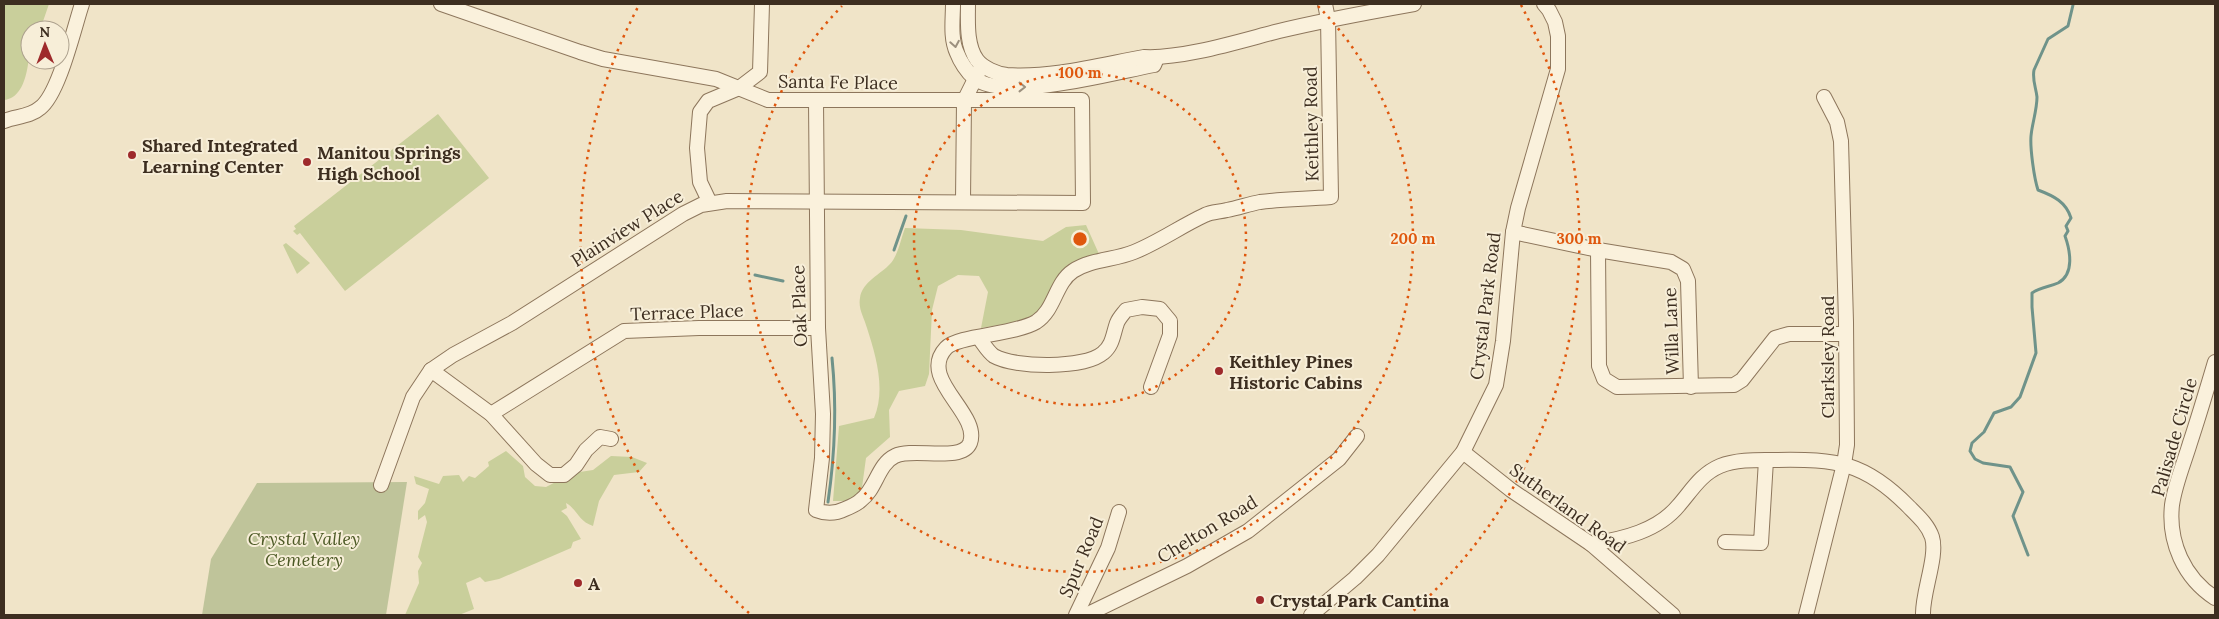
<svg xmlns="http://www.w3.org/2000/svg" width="2219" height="619" font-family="Lora,serif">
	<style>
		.green { fill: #c9cf9b }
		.cemetery { fill: #bfc49a }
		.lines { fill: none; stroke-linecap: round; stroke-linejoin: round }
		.stream { stroke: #6f938a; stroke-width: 3 }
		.minor-casing { stroke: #8d765c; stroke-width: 16 }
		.minor { stroke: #faf1dc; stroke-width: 14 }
		.oneway { stroke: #9c907e }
		.ring { fill: none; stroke: #df570d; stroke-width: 2.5; stroke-dasharray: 2.5 5 }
		.poi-dot { fill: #9e2a2b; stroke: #f7eed8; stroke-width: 2 }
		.labels { text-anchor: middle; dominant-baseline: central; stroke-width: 4; stroke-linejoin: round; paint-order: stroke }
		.street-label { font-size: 18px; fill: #3d2e20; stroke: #f7eed8 }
		.poi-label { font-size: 18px; font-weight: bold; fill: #3d2e20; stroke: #f7eed8; text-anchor: start }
		.park-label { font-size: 18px; font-style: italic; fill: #4d5a26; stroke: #f7eed8 }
		.centre { fill: #df570d; stroke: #f7eed8; stroke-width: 2.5 }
		.ring-label { font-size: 15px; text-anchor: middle; font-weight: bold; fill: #df570d; stroke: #f7eed8; stroke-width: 4; stroke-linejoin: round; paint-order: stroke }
	</style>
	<rect width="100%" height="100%" fill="#f0e4c8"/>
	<g class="green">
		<path d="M4,4H49L40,30H30C30,50 30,98 4,100Z"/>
		<polygon points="438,114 489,178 345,291 300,233 297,235 293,231 296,229 294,226"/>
		<path d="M1086,225L1099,254L1041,310L1023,321L981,328L988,292L979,276L958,275L938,286L932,310L929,374L925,386L899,391L889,410L890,437L866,458L861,495L844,501H833L839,426L874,418C886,390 876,356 867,328C864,317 858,309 860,298C862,282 881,274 890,264C898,256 901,238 905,228L961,230L1043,241L1066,227Z"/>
		<polygon points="286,243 310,263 297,274 283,245"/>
		<path d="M506,451L523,466L525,477L535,486L546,487L573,473L593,470L611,456L632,457L647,463L639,472L614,475L599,501L593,526C578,521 578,510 566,503L567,508L561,511L567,516L581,539L573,542L571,548L499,579L485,582L480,577L466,583L474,609L459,615H405L419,583L418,571L422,563L418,557L427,522L425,515L418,520V511L425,503L429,489L416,484L414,476L439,484L443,476L459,475L463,482L469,476L475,478L489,466L488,462Z"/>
	</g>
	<polygon class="cemetery" points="407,482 386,615 202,615 211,559 257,483"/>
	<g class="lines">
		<g class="stream">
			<polyline points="894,250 906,216"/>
			<polyline points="755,275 783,281"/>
			<path d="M828,502C835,454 837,407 832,358"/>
			<path d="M2028,555L2013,516L2023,492L2010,467L1983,463L1975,459L1970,451L1972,443L1984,432L1994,413L2011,407L2020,397L2036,353L2032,307V293C2040,287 2049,287 2058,283C2075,274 2070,250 2065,236L2068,231L2066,226L2071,218C2066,202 2054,196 2038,190C2034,178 2030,148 2031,136C2032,124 2037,110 2037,97C2036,88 2032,79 2034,70L2048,39L2068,26L2073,5"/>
		</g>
		<defs>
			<g id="minor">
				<path d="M953,4C953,19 950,38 957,53C960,61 967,72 974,78C1006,103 1115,72 1154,65L1157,58"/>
				<path d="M968,4C968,21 966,45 977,60C983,68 997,74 1007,75C1052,78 1100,65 1144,57C1183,59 1240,41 1279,31C1324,20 1369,12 1414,4"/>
				<path d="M816,101L818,328L823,414L822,458L816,510C826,514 835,514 845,509C850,507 857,504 861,500C876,489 878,464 895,456C913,447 962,463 970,443C981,413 917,379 946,348C958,335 1014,335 1036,322C1055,310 1055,283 1073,271C1091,259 1115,260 1134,252C1159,242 1181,226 1205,215C1211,212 1219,212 1227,210C1238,208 1249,204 1260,202C1283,199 1308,199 1331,197L1328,19L1325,4"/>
				<path d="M4,121C16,116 30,117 40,108C59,94 74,28 82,4"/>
				<polyline points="963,201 964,101 979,71"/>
				<polyline points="710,203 700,182 697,148 700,112 708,101 739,88 760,72 762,4"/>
				<polyline points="1513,232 1598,250 1671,262 1683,269 1688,281 1691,387"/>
				<polyline points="1598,250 1599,366 1604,379 1617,387 1734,385 1742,380 1775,338 1789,334 1846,334"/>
				<path d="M979,338C983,343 988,352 994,356C1015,368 1084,369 1103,353C1113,345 1113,334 1117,323C1119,318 1123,314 1126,310L1142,307L1160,309L1170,321V335L1151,387"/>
				<path d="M2215,362C2207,389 2199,416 2190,443C2184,463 2175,484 2172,505C2168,542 2184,578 2215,598"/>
				<polyline points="431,370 491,414 536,464 550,475 564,475 576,465 586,450 600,437 611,439"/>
				<polyline points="491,414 624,331 699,328 818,328"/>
				<polyline points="1463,452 1511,490 1591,544 1673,615"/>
				<polyline points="381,485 413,397 431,370 453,355 512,323 683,214 701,205 727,201 1083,203 1082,100 768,100 716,79 603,59 580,52 441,4"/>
				<polyline points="1725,542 1761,543 1766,460"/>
				<path d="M1591,544C1623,539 1658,531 1679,505C1692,490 1701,474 1720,466C1737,459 1758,460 1776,460C1837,459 1865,462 1909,507C1918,516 1928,525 1932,537C1938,556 1922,593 1923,615"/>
				<polyline points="1076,615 1108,548 1119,512"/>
				<polyline points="1086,615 1187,566 1248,531 1339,459 1357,436"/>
				<polyline points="1311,615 1355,578 1378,555 1463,452 1496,385 1503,341 1513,232 1518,208 1558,69 1558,36 1555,22 1549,10 1544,4"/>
				<polyline points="1806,615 1844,464 1847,445 1846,322 1841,141 1837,122 1824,97"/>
			</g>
		</defs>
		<use href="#minor" class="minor-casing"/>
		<use href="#minor" class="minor"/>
	</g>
	<defs><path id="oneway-chevron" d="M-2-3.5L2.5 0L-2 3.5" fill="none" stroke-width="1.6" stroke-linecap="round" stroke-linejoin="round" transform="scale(1.25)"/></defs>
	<g class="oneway">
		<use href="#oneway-chevron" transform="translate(955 44) rotate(80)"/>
		<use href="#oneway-chevron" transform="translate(1022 87)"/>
	</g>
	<g class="ring">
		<circle cx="1080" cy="239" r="166"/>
		<path d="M1318 6A333 333 0 1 1 842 6"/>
		<path d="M749 613A499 499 0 0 1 639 5M1521 5A499 499 0 0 1 1411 613"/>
	</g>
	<g class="poi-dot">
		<circle cx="132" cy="155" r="5"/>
		<circle cx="307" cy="162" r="5"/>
		<circle cx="1219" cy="371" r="5"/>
		<circle cx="578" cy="583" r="5"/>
		<circle cx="1260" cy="600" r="5"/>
	</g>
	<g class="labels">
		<g class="street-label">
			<text transform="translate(838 82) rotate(1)">Santa Fe Place</text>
			<text transform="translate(1311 124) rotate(-91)">Keithley Road</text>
			<text transform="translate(627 228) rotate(-32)">Plainview Place</text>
			<text transform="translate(799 306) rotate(-92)">Oak Place</text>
			<text transform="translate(1485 306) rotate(-83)">Crystal Park Road</text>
			<text transform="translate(687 312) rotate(-2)">Terrace Place</text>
			<text transform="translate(1671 331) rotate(-92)">Willa Lane</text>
			<text transform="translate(1827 357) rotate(-90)">Clarksley Road</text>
			<text transform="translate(2174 437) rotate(-74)">Palisade Circle</text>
			<text transform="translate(1568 508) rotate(36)">Sutherland Road</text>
			<text transform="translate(1207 529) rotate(-31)">Chelton Road</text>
			<text transform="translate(1081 557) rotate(-67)">Spur Road</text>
		</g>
		<g class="poi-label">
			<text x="142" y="145">Shared Integrated<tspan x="142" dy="21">Learning Center</tspan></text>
			<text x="317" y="152">Manitou Springs<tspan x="317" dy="21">High School</tspan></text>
			<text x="1229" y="361">Keithley Pines<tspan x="1229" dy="21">Historic Cabins</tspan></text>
			<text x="588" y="583">A</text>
			<text x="1270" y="600">Crystal Park Cantina</text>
		</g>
		<g class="park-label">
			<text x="304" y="538">Crystal Valley<tspan x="304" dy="21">Cemetery</tspan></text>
		</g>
	</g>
	<circle cx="1080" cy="239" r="8" class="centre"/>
	<g class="ring-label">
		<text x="1080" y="78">100 m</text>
		<text x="1413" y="244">200 m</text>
		<text x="1579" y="244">300 m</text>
	</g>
	<rect width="2219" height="619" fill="none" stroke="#3d2e20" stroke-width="10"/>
	<g transform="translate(45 45) rotate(359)"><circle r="24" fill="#f7eed8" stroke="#ada18e"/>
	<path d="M0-4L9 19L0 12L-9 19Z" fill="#9e2a2b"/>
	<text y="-8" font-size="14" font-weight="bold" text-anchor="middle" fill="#3d2e20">N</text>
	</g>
</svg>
